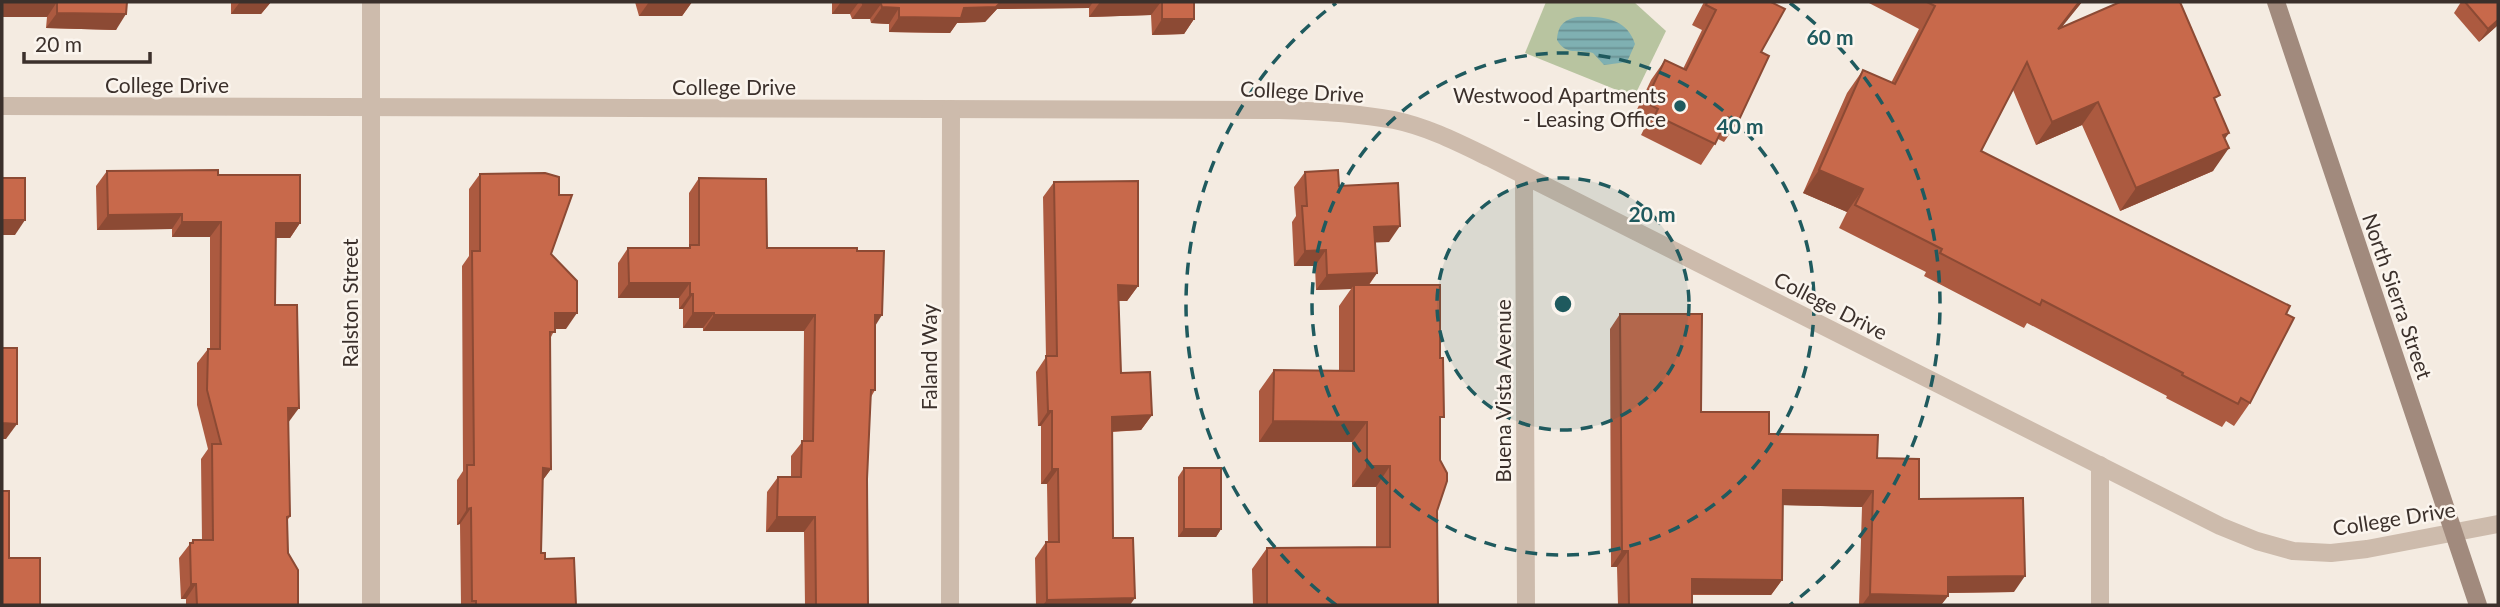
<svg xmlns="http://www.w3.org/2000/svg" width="2500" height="607" font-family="Lato,sans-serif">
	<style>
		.park { fill: #b8c4a0 }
		.water { fill: url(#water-rules) }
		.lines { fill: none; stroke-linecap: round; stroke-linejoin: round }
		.street { stroke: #cdbbac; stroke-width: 18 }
		.secondary { stroke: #a18a7d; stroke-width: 18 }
		.wall { fill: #ac5a40 }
		.shaded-wall { fill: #8c4a34 }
		.building { fill: #c8694b; stroke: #8c4a34; stroke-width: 2 }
		.ring { fill: none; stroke: #1f5a5e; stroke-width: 3.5; stroke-dasharray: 12 9 }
		.poi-dot { fill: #1f5a5e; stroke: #fbf5ee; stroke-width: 2.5 }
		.labels { text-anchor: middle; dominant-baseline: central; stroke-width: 5; stroke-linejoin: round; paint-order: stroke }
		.street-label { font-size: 21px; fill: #3b302b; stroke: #fbf5ee }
		.poi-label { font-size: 21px; fill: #3b302b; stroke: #fbf5ee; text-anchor: end }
		.centre { fill: #1f5a5e; stroke: #fbf5ee; stroke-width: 3.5 }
		.ring-label { font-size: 21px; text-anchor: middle; font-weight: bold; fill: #1f5a5e; stroke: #fbf5ee; stroke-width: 5; stroke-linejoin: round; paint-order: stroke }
	</style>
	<defs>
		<pattern id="water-rules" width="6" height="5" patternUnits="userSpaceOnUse" patternTransform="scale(1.75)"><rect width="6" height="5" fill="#7fb0b2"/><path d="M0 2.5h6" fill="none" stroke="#699091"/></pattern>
	</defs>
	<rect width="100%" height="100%" fill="#f4ebe1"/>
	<polygon class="park" points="1546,2 1634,2 1666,31 1634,97 1525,53"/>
	<path class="water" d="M1577,17C1602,16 1627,18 1635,44L1627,62L1604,65L1593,53C1578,49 1566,56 1557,40C1558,26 1563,20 1577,17Z"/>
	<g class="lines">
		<g class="street">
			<path d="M2,106L1279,110C1318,111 1356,113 1394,120C1428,127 1459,143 1490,158L2220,526L2257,541L2293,551L2331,553L2367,549L2498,524"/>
			<polyline points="1524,176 1526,605"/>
			<polyline points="2100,465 2100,605"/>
			<polyline points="371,605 371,2"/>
			<polyline points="950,605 951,109"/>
		</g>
		<polyline class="secondary" points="2276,2 2478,605"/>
	</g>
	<g class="wall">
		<polygon points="2,2 127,2 116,30 46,28 47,17 2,17"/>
		<polygon points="186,2 271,2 261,14 231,14 231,3"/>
		<polygon points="635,2 692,2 682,16 639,16"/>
		<polygon points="716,2 1194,2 1194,19 1184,34 1152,35 1151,15 1089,17 1089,8 997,9 985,22 957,23 950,33 889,32 889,24 871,23 870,19 852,19 850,14 832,14 832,3"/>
		<polygon points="1704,2 1771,2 1761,52 1738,122 1724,142 1718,139 1701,165 1641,135 1644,129 1631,122 1651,80 1665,60 1683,69 1702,30 1692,25"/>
		<polygon points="1867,2 2082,2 2061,27 2215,102 2229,133 2225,138 2213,171 2120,211 2082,125 2036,145 2013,90 1981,151 2286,314 2250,403 2234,426 2226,421 2222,427 2166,398 2167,396 2027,323 2024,328 1924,276 1926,272 1839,228 1847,212 1803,193 1847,93 1863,70 1891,83 1919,29"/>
		<polygon points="2461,2 2498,2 2498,25 2479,42 2454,13"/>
		<polygon points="107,171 218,175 300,223 290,238 275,238 275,305 288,422 290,516 287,521 288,553 298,605 186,605 186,599 181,599 179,558 193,540 202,540 201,459 208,449 197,405 197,363 208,349 210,349 210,237 172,237 172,229 97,230 96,186"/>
		<polygon points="1305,172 1339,186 1389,242 1375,242 1377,273 1369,285 1440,422 1437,511 1438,605 1253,605 1252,569 1267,548 1376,547 1376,487 1352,487 1352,442 1259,442 1259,391 1274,370 1339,371 1339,306 1351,289 1316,290 1315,266 1294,266 1292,222 1296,216 1294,187"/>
		<polygon points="480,174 551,254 566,329 555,329 550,339 551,469 542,481 541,553 576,605 461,605 460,524 457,525 457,480 463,471 462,266 469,256 469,189"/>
		<polygon points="699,178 767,248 857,251 875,325 875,390 871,397 867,479 868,605 805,605 804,532 766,532 767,492 778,477 791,477 791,456 803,441 804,331 703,331 703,328 683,328 683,309 679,309 679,298 618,298 618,263 628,248 689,247 689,193"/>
		<polygon points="1054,182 1138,286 1127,301 1119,301 1121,373 1152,415 1141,430 1112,432 1113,538 1130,605 1036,605 1035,558 1046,542 1048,542 1047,484 1041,484 1041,426 1038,426 1036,372 1046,357 1043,197"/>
		<polygon points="1620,314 1701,412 1769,434 1877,458 2014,592 1948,593 1948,596 1941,605 1859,605 1862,507 1783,505 1782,580 1771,595 1692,595 1692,605 1618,605 1617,567 1611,567 1610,329"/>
		<polygon points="1184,468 1221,529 1216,537 1178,537 1178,477"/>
	</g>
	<g class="shaded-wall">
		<polygon points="2,2 57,2 47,17 2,17"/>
		<polygon points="186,2 232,2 231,3"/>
		<polygon points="240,2 271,2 261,14 231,14"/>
		<polygon points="649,2 692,2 682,16 639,16"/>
		<polygon points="716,2 833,2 832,3"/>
		<polygon points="841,2 859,2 850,14 832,14"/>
		<polygon points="1001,2 1093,2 1089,8 997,9 985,22 957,23 950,33 889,32 899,17 964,8"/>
		<polygon points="1100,2 1161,2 1151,15 1089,17"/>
		<polygon points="2079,2 2082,2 2042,52 2058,29"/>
		<polygon points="863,4 881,4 870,19 852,19"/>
		<polygon points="882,7 899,8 889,24 871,23"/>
		<polygon points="57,13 126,14 116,30 46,28"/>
		<polygon points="1162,19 1194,19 1184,34 1152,35"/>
		<polygon points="2498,20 2498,25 2479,42 2488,29"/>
		<polygon points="2098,102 2082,125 2036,145 2052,122"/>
		<polygon points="2229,133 2213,155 2229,148 2213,171 2120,211 2136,188 2223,135"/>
		<polygon points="1819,170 1863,189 1847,212 1803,193"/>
		<polygon points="182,214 172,229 97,230 108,215"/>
		<polygon points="2,220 25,220 15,235 2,235"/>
		<polygon points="182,222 221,222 210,237 172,237"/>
		<polygon points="276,223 300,223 290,238 265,238"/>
		<polygon points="1400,226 1389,242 1363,243 1374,227"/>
		<polygon points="1326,250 1315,266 1294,266 1305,251"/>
		<polygon points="1377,273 1366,288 1354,285 1351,289 1316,290 1327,275"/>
		<polygon points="629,283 690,283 679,298 618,298"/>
		<polygon points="1118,285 1138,286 1127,301 1108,300"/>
		<polygon points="690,294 693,294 683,309 679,309"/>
		<polygon points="555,313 577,313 566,329 544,329"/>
		<polygon points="693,313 714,313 703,328 683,328"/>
		<polygon points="714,315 815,315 804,331 703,331"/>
		<polygon points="875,315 882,315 872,331"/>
		<polygon points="288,408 299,408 288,423"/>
		<polygon points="1048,411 1052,411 1041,426 1038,426"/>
		<polygon points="1152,415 1141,430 1101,432 1112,417"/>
		<polygon points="1273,421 1367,422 1352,442 1259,442"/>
		<polygon points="2,423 17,424 6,439 2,439"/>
		<polygon points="1367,466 1390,466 1376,487 1352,487"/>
		<polygon points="543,468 551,469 540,484"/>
		<polygon points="1052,469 1058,469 1047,484 1041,484"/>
		<polygon points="1783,490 1873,491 1862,507 1773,505"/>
		<polygon points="471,508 460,524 457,525 467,509"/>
		<polygon points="777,517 815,517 804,532 766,532"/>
		<polygon points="1184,529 1221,529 1216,537 1178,537"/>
		<polygon points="1622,551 1628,551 1617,567 1611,567"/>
		<polygon points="2025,576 2014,592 1938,593 1948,577"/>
		<polygon points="1692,579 1782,580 1771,595 1681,594"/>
		<polygon points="191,584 196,584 186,599 181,599"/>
		<polygon points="1870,594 1948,596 1941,605 1862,605"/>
		<polygon points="1135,598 1130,605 1043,605 1047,600"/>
	</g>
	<g class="building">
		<polygon points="57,2 127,2 126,14 57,13"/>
		<polygon points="862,2 1001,2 996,7 964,8 961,18 899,17 899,8 882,7 881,4 863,4"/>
		<rect x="1162" y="2" width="32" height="17"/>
		<polygon points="1707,2 1771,2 1785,9 1761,52 1769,56 1738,122 1728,117 1715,144 1655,115 1658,109 1645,102 1665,60 1686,70 1716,10 1706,5"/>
		<polygon points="1927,2 2079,2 2058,29 2120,2 2180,2 2220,95 2214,98 2229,133 2223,135 2229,148 2136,188 2098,102 2052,122 2027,62 1981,151 2290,306 2286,314 2294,318 2250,403 2241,398 2238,404 2182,375 2183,373 2042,300 2040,305 1940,253 1942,249 1855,205 1863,189 1819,170 1863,70 1895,84 1935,6"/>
		<polygon points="2465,2 2498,2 2498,20 2488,29"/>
		<polygon points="218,170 218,175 300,175 300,223 276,223 275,305 297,305 299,408 288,408 290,516 287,517 288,553 298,570 298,605 197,605 196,584 191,584 190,543 193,543 193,540 213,540 212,444 221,444 207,390 208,349 220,349 221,222 182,222 182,214 108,215 107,171"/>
		<polygon points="1338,170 1339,186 1398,183 1400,226 1374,227 1377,273 1327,275 1326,250 1305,251 1302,206 1307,206 1305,172"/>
		<polygon points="545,173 559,177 559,195 572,195 551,254 577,281 577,313 555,313 555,332 550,332 551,469 543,468 541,553 545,553 545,559 574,558 576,605 476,605 476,601 472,601 471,508 467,509 467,465 474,465 472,251 480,251 480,174"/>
		<rect x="2" y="178" width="23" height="42"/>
		<polygon points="699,178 766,179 767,248 857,248 857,251 884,251 882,315 875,315 875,390 871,390 867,479 868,605 816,605 815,517 777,517 778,477 801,477 802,441 813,441 815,315 714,315 714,313 693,313 693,294 690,294 690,283 629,283 628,248 690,248 690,245 699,245"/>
		<polygon points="1138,181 1138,286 1118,285 1121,373 1150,372 1152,415 1112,417 1113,538 1133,538 1135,598 1047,600 1046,542 1059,542 1058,469 1052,469 1052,411 1048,411 1046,356 1057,356 1054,182"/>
		<polygon points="1354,285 1440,285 1440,358 1443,358 1444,417 1440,417 1440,460 1447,473 1447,481 1437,511 1438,605 1267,605 1267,548 1390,547 1390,466 1367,466 1367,422 1273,421 1274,370 1354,371"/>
		<polygon points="1620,314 1702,314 1701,412 1769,412 1769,434 1878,435 1877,458 1919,459 1919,499 2023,498 2025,576 1948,577 1948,596 1870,594 1873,491 1783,490 1782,580 1692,579 1692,605 1629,605 1628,551 1622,551"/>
		<polygon points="2,348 17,348 17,424 2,423"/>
		<rect x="1184" y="468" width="37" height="61"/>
		<polygon points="2,491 9,491 9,558 40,558 40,605 2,605"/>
	</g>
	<circle cx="1563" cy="304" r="126" fill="#1f5a5e" fill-opacity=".12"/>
	<g class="ring">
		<circle cx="1563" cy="304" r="126"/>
		<circle cx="1563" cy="304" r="251"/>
		<path d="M1336 605A377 377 0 0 1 1336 3M1790 3A377 377 0 0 1 1790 605"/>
	</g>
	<circle class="poi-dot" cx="1680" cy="106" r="7"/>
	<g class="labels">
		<g class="street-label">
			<text x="167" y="84">College Drive</text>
			<text x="734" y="86">College Drive</text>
			<text transform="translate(1302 91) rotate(3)">College Drive</text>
			<text transform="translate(2398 296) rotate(71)">North Sierra Street</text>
			<text transform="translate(349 303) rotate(-90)">Ralston Street</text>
			<text transform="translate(1831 305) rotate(27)">College Drive</text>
			<text transform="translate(928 357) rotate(-90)">Faland Way</text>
			<text transform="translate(1502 391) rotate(-90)">Buena Vista Avenue</text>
			<text transform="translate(2394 518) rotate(-9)">College Drive</text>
		</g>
		<g class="poi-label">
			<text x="1666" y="94">Westwood Apartments<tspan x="1666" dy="24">- Leasing Office</tspan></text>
		</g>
	</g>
	<circle cx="1563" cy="304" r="10" class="centre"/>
	<g class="ring-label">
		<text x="1830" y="45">60 m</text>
		<text x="1740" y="134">40 m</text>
		<text x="1652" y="222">20 m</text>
	</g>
	<rect width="2500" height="607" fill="none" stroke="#3b302b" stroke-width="7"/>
	<path d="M24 52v10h126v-10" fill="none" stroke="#3b302b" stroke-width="3.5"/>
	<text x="35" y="52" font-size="21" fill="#3b302b" stroke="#fbf5ee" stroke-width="5" paint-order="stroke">20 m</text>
</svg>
